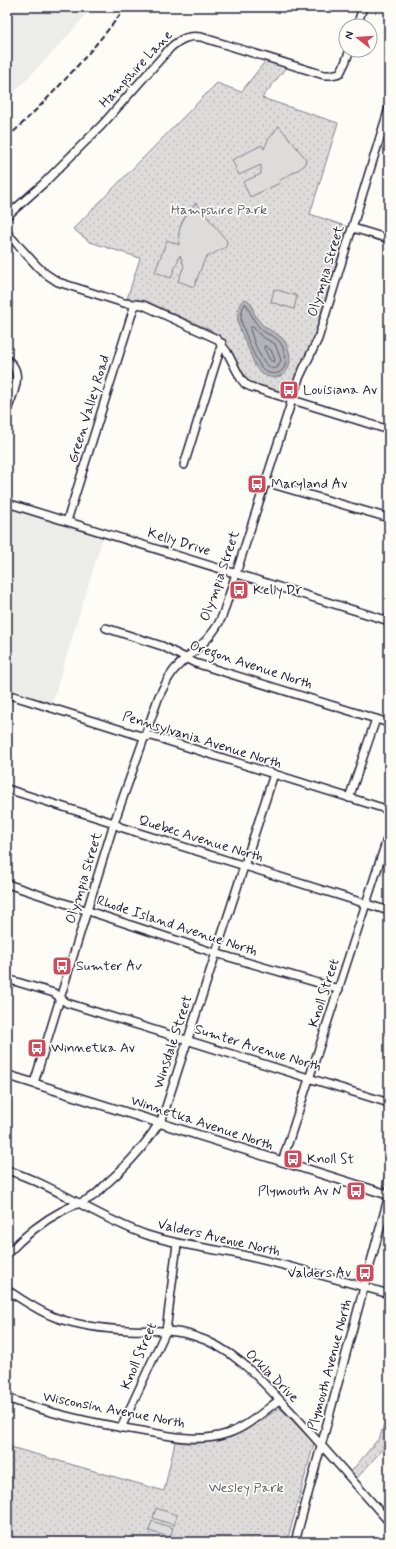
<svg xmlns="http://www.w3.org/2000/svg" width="396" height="1549" font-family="Mynerve,sans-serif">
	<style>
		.built { fill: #ecece9 }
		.green { fill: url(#green-dots); stroke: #807f8b }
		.pitch { fill: #dddcdb; stroke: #807f8b }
		.water { fill: #b2b2b7; stroke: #787885 }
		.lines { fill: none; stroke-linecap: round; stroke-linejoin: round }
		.shore { stroke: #5c5c6d; stroke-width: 1 }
		.minor-casing { stroke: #22223b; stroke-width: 10 }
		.major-casing { stroke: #22223b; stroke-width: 11 }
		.minor { stroke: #fdfcf7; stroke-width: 7 }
		.major { stroke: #fdfcf7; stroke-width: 8 }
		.rail { stroke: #22223b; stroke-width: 2; stroke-dasharray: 6 3; stroke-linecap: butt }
		.labels { text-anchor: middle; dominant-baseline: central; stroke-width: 3.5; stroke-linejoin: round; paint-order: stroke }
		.street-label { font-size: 14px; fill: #22223b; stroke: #fdfcf7 }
		.park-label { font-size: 14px; fill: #5a5a6b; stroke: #fdfcf7 }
		.poi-label { font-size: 14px; fill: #22223b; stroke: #fdfcf7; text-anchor: start }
	</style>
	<defs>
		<pattern id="green-dots" width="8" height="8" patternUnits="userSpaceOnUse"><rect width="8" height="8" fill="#dddcdb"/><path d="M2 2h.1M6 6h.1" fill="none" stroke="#bdbcbd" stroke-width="1.8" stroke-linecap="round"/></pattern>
	</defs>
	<rect width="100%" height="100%" fill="#fdfcf7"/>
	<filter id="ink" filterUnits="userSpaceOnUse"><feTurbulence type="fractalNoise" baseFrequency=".025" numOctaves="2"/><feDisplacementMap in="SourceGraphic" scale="8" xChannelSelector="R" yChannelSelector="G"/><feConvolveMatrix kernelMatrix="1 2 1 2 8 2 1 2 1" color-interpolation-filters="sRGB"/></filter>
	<g filter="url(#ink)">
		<g class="built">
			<polygon points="7,7 92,7 66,38 7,100"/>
			<polygon points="7,508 103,537 52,703 7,689"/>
		</g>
		<g class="green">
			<polygon points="267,59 287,66 262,98 338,123 310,214 348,227 313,339 288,392 285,394 253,384 248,381 223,341 212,331 146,301 127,299 140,258 90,242 73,229 217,83 241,92"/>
			<path d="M280,1408L314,1443L287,1542H251L246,1541V1542H30L7,1535V1446L164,1491L175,1442C218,1448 246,1430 280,1408Z"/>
			<polygon points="389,1408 389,1442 356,1479 350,1473 380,1437"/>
		</g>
		<g class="pitch">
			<polygon points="279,126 306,159 304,166 279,181 280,183 250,197 243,182 261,174 261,165 239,175 232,160 262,145 264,149 268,140"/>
			<path d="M196,203L227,241L226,247L205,258L194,287L178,281L184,266L180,255L171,278L155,272L167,240L179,245C177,225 184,217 196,203Z"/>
			<polygon points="274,289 297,296 294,309 271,302"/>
			<polygon points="156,1508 177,1515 174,1525 153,1518"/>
			<polygon points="152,1521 173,1528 170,1537 149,1531"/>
		</g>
		<path class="water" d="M244,299C252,300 252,307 254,313C255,316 258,320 261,323C267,330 274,331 281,337C291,346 295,370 280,376C273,379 266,377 260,372C254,367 252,357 249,350C243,336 229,312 244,299Z"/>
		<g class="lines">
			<g class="shore">
				<path d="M245,304L247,305C251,315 255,324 263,331C268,335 275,336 279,341C285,348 290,366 280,372C274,375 268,374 263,369C257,365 242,327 241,319C241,313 242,308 245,304Z"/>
				<path d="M251,327H253L261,336L275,344L281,360L278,367L273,369C260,363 254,342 250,329Z"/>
				<polygon points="265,346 271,350 275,360 274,362 270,360 264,348"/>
			</g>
			<defs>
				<g id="minor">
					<polyline points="357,26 363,7"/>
					<path d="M7,216L43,184L102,125L171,47C181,39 188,35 201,37L324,75H331L340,73L345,63L350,50"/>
					<polyline points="353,228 389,239"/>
					<polyline points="7,233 38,267 46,274 58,282 124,303 143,305 217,339 227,352 241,379 245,384 251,387 389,430"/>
					<path d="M7,360C25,371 13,395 7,410"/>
					<polyline points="184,465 222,343"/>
					<polyline points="265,482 389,518"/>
					<polyline points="7,503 389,621"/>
					<polyline points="67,521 135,304"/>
					<polyline points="106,628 162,646 195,663 389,723"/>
					<polyline points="7,694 144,737 152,736 389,810"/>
					<polyline points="7,789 114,823 120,827 389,911"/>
					<polyline points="349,798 376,719"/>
					<polyline points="7,884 215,953 339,989"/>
					<polyline points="7,979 54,993 67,1003 389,1103"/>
					<path d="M34,1083L114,823L159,696C164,687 168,677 175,669C193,650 213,640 223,614L299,378L318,339L389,108"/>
					<polyline points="282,1162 389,833"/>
					<path d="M7,1170C56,1186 98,1218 147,1235C178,1245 210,1248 242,1255C291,1266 340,1280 389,1294"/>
					<polyline points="387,1183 389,1178"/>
					<path d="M7,1254C23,1237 41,1222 62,1211C71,1206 81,1203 90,1198C96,1195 101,1189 106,1184C129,1164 148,1143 163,1116L274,774"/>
					<path d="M7,1290C23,1300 39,1312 57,1318C80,1326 105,1329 128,1330C150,1331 173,1329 194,1336C237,1349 265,1385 295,1416C327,1451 358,1487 389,1522"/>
					<path d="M7,1398C50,1414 97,1424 142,1431C170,1436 199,1443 226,1434C246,1428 263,1412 279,1400"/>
					<polyline points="121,1428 166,1331 177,1244"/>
					<polyline points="295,1542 389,1195"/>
				</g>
				<polyline id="major" points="7,1075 389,1195"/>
			</defs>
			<use href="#minor" class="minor-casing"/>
			<use href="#major" class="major-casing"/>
			<use href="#minor" class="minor"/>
			<use href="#major" class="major"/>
			<path class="rail" d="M7,138C50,98 90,54 126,7"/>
		</g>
	</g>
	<defs>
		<symbol id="bus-square" viewBox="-11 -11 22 22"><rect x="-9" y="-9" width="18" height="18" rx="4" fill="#d1495b" stroke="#fdfcf7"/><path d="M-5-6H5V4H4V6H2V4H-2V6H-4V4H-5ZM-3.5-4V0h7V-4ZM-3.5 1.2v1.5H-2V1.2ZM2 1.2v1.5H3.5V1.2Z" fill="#fff"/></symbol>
	</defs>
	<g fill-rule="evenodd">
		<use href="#bus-square" x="278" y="379" width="22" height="22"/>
		<use href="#bus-square" x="246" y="473" width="22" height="22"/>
		<use href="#bus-square" x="228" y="579" width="22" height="22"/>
		<use href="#bus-square" x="51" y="955" width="22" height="22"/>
		<use href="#bus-square" x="26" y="1037" width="22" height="22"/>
		<use href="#bus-square" x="282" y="1148" width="22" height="22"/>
		<use href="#bus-square" x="345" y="1180" width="22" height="22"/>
		<use href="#bus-square" x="354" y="1262" width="22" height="22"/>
	</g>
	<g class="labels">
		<g class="street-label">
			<text transform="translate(136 69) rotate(-47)">Hampshire Lane</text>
			<text transform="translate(326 271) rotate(-73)">Olympia Street</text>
			<text transform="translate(89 409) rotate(-73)">Green Valley Road</text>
			<text transform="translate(179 542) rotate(17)">Kelly Drive</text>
			<text transform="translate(220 576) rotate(-71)">Olympia Street</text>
			<text transform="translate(251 665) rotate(18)">Oregon Avenue North</text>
			<text transform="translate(202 740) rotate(17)">Pennsylvania Avenue North</text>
			<text transform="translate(201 839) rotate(17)">Quebec Avenue North</text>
			<text transform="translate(84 878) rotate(-73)">Olympia Street</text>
			<text transform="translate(177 926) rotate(18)">Rhode Island Avenue North</text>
			<text transform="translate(324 993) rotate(-72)">Knoll Street</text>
			<text transform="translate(173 1042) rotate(-72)">Winsdale Street</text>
			<text transform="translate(258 1048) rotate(17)">Sumter Avenue North</text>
			<text transform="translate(202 1123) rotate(18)">Winnetka Avenue North</text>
			<text transform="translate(219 1238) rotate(13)">Valders Avenue North</text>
			<text transform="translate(139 1356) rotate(-67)">Knoll Street</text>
			<text transform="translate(330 1365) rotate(-75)">Plymouth Avenue North</text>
			<text transform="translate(272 1376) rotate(45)">Orkla Drive</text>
			<text transform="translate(114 1410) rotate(11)">Wisconsin Avenue North</text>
		</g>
		<g class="park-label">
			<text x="219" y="210">Hampshire Park</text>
			<text x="246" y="1488">Wesley Park</text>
		</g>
		<g class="poi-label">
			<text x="303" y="390">Louisiana Av</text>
			<text x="271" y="484">Maryland Av</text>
			<text x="253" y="590">Kelly Dr</text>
			<text x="76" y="966">Sumter Av</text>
			<text x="51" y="1048">Winnetka Av</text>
			<text x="307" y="1159">Knoll St</text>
			<text x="342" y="1191" text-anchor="end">Plymouth Av N</text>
			<text x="351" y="1273" text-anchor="end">Valders Av</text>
		</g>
	</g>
	<rect width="396" height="1549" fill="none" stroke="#fdfcf7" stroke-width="24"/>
	<rect x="12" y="12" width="372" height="1525" fill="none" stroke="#22223b" stroke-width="1.5" filter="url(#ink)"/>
	<g transform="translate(358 38) rotate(287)"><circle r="19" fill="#fdfcf7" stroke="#a5a5ac"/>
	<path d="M0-3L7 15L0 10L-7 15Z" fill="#d1495b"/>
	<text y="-6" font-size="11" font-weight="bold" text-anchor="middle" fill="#22223b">N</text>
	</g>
</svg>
